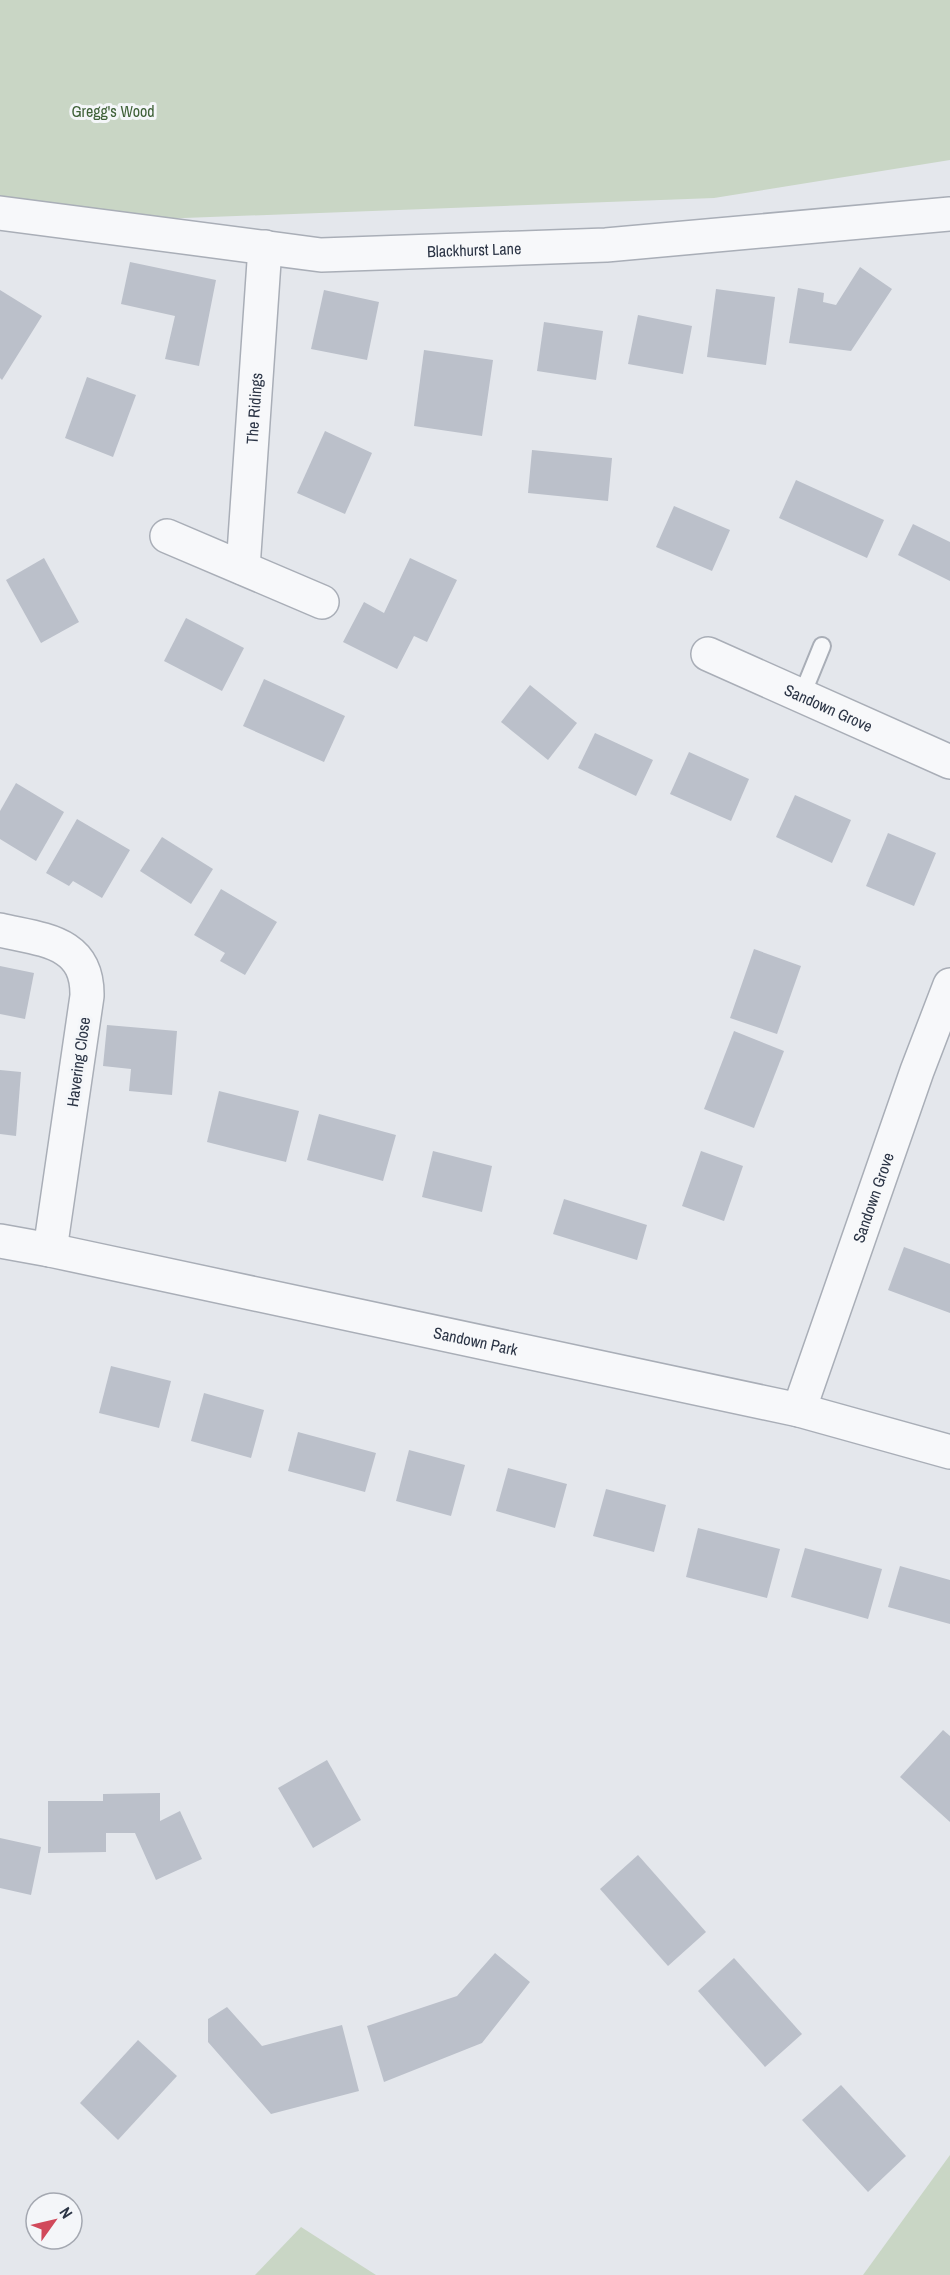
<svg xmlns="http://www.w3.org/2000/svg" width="950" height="2275" font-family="'Archivo Narrow',sans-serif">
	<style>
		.green { fill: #c9d6c5 }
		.building { fill: #bbc0ca }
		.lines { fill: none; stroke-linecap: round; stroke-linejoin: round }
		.service-casing { stroke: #a9aeb7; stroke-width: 20 }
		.minor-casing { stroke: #a9aeb7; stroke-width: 36 }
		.service { stroke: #f7f8fa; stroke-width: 16 }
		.minor { stroke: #f7f8fa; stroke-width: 33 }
		.labels { text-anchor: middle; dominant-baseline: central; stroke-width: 6; stroke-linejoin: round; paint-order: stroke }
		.park-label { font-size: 16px; fill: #3f6138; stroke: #f4f6f9 }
		.street-label { font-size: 16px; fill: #2b3445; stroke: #f4f6f9 }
	</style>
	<rect width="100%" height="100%" fill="#e4e7ec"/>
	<g class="green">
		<polygon points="0,0 950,0 950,160 714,198 0,225"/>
		<polygon points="950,2155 950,2275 863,2275"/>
		<polygon points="301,2227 376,2275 255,2275"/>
	</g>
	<g class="building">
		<polygon points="130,262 216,280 199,366 165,359 175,316 121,304"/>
		<polygon points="860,267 892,289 851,351 789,343 798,288 824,293 823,302 836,305"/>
		<polygon points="716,289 775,297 766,365 707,357"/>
		<polygon points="0,290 42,316 2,380 0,378"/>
		<polygon points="324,290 379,302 367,360 311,349"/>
		<polygon points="638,315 692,326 683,374 628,364"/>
		<polygon points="544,322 603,331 596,380 537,371"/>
		<polygon points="424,350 493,360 482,436 414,426"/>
		<polygon points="87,377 136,395 113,457 65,438"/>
		<polygon points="325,431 372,453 345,514 297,493"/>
		<polygon points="532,450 612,458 608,501 528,493"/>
		<polygon points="796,480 884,520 867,558 779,518"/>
		<polygon points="674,506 730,530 712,571 656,547"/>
		<polygon points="913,524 950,542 950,581 898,555"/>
		<polygon points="44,558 79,622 41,643 6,580"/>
		<polygon points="410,558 457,580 427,642 414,636 397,669 343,642 364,602 384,613"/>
		<polygon points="186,618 244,648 222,691 164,661"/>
		<polygon points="264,679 345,716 324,762 243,726"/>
		<polygon points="530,685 577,723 548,760 501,722"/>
		<polygon points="595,733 653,760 636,796 578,768"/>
		<polygon points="689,752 749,779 731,821 670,794"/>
		<polygon points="16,783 64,812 36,861 0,839 0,811"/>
		<polygon points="795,795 851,820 832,863 776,837"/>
		<polygon points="77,819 130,850 102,898 73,881 69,886 46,873"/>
		<polygon points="888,833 936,853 914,906 866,886"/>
		<polygon points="162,837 213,869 191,904 140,871"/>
		<polygon points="221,889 277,922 245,975 220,961 225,953 194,935"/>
		<polygon points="754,949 801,966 777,1034 730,1018"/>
		<polygon points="0,966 34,973 25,1019 0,1014"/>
		<polygon points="107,1025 177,1031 172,1095 129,1091 131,1069 103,1066"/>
		<polygon points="734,1031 784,1051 754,1128 704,1109"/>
		<polygon points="0,1070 21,1072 16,1136 0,1134"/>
		<polygon points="219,1091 299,1111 286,1162 207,1142"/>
		<polygon points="319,1114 396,1135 383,1181 307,1160"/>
		<polygon points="433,1151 492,1166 482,1212 422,1197"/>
		<polygon points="701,1151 743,1166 724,1221 682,1206"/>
		<polygon points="564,1199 647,1225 637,1260 553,1234"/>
		<polygon points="904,1247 950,1264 950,1313 888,1290"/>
		<polygon points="111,1366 171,1381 159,1428 99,1413"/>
		<polygon points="204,1393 264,1410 251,1458 191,1441"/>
		<polygon points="298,1432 376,1453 365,1492 288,1471"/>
		<polygon points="409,1450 465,1465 451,1516 396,1501"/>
		<polygon points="508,1468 567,1484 555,1528 496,1511"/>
		<polygon points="606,1489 666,1505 654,1552 593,1536"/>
		<polygon points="698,1528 780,1549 767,1598 686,1577"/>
		<polygon points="805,1548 882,1569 868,1619 791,1597"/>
		<polygon points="900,1566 950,1580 950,1624 888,1607"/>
		<polygon points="943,1730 950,1736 950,1822 900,1777"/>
		<polygon points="327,1760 361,1820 313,1848 278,1788"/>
		<polygon points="160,1793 160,1821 180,1811 202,1859 156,1880 135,1833 106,1833 106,1852 48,1853 48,1801 103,1801 103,1794"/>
		<polygon points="0,1838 41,1847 31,1895 0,1888"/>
		<polygon points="638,1855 706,1932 668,1966 600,1889"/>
		<polygon points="495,1953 530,1982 482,2043 384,2082 367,2026 457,1996"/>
		<polygon points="734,1958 802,2034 765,2067 698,1991"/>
		<polygon points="227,2007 262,2046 342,2025 359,2091 271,2114 208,2042 208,2019"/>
		<polygon points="138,2040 177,2076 118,2140 80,2103"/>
		<polygon points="841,2085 906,2156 868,2192 802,2120"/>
	</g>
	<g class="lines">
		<defs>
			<polyline id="service" points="802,695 822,646"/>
			<g id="minor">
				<path id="s1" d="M0,213L321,255L606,245L950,214"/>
				<polyline points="167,536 322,602"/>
				<path id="s2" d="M243,568L265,247"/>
				<path id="s3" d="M708,654L950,762"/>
				<path d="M0,930C43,940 88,941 87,996L50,1250"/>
				<path id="s4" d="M0,1241L50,1250L799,1410L950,1452"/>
				<path id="s5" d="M799,1410L917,1071L950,985"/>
			</g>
		</defs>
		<use href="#service" class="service-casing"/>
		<use href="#minor" class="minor-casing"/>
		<use href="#service" class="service"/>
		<use href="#minor" class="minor"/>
	</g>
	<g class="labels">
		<g class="park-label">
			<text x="113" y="111">Gregg's Wood</text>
		</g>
		<g class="street-label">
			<text stroke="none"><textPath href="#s1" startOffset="477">Blackhurst Lane</textPath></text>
			<text stroke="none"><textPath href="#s2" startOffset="160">The Ridings</textPath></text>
			<text stroke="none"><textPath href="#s3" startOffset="132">Sandown Grove</textPath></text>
			<text transform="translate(78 1062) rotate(-82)">Havering Close</text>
			<text stroke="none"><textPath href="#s5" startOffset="225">Sandown Grove</textPath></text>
			<text stroke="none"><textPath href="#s4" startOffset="486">Sandown Park</textPath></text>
		</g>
	</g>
	<g transform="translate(54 2221) rotate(56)"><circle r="28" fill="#f4f6f9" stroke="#a4a8b1" stroke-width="1.5"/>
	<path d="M0-4.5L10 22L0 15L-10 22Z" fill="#d1495b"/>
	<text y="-9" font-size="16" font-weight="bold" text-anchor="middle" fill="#2b3445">N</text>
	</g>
</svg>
